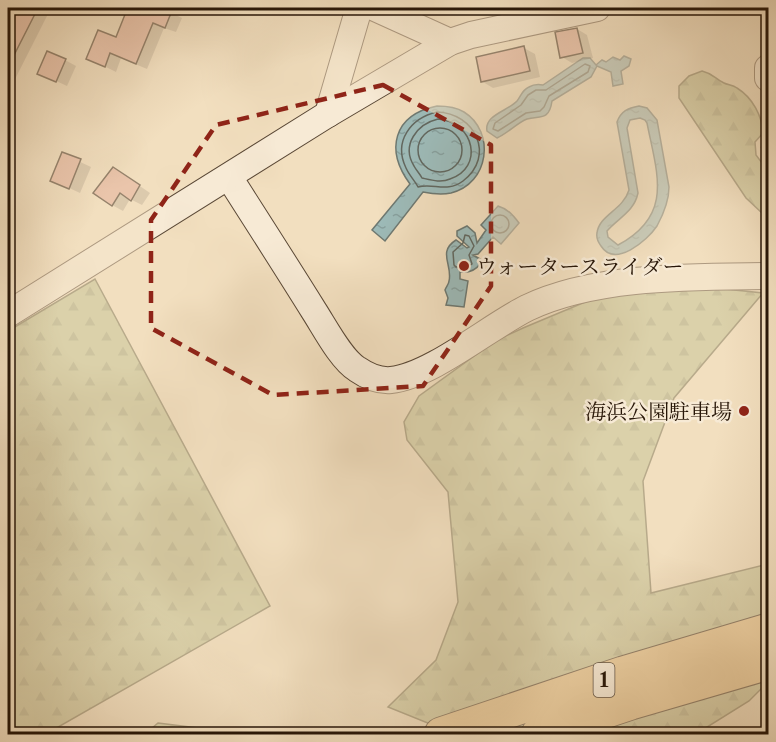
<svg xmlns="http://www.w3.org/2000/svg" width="776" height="742" font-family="'Libre Caslon Text','Noto Serif JP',serif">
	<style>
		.forest { fill: url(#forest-firs); stroke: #726c4c; stroke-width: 1.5 }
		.water { fill: url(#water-ripples); stroke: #6e7972; stroke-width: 1.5; fill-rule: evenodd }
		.shadow { fill: #0003 }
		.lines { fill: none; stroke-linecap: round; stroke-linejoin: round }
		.shore { stroke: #626860; stroke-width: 1.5 }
		.building { fill: #e0a793; stroke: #271608; stroke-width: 1.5 }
		.minor-casing { stroke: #5a4836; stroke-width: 28 }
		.highway-casing { stroke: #271608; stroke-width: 35 }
		.minor { stroke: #f7ead5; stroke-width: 26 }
		.highway { stroke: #e9c080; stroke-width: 33 }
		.marked { fill: none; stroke: #8f2418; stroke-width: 4.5; stroke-dasharray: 12 8; stroke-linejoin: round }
		.poi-dot { fill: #8f2418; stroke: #f7ead5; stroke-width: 2 }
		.labels { text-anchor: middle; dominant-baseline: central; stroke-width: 5; stroke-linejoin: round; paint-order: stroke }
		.shield { fill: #f7ead5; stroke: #655646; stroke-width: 1.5 }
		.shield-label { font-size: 20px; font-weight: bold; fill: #271608 }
		.poi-label { font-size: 21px; fill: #271608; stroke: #f7ead5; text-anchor: start }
	</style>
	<defs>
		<pattern id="forest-firs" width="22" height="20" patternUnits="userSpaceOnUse" patternTransform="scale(1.5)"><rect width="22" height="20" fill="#bec190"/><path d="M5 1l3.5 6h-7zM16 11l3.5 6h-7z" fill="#a3a57b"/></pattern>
		<pattern id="water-ripples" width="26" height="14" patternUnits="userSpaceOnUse" patternTransform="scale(1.5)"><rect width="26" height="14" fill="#9dbbb9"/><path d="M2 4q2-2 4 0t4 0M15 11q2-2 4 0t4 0" fill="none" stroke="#87a09e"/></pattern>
	</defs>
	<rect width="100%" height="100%" fill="#f2dfbf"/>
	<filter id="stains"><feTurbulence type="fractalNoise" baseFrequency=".00333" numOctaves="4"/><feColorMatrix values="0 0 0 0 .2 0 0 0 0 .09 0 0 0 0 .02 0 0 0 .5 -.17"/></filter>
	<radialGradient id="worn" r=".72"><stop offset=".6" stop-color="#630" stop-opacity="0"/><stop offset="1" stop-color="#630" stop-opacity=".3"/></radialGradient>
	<g class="forest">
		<path d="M702,71C714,74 714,78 724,83C728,85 733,85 737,88C753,98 762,116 763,133L755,142L756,155L768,171V213H762L746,198L679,98V86L689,76Z"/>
		<polygon points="95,279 270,606 46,734 8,734 8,331"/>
		<polygon points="696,286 763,293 674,398 643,481 651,593 768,564 768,682 749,701 696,734 455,734 388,707 436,660 458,602 448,492 407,440 404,422 419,396 495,341 523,328 609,292"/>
		<polygon points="158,723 214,730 217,734 145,734"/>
	</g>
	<g class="water">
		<path d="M624,56L631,59L629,66L621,71L623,84L613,86L611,72L597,66L591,77L552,101C549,122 539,115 527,119C517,123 508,133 497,138L487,131C484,115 508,111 517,101C521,96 522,90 529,87C534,84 538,84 543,85L583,58H590L596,65L602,60L606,62L613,57L620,60Z"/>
		<path d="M437,106C447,106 456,107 464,112C496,132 489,184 451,193C441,195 433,194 423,192L385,241L372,230L410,184C385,150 393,115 437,106Z"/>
		<path d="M639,106L647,108L657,120L669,187C669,201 664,213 657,226C647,241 615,268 601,246C598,242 596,238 597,233C599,215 623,210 629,190L617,122C621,111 628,108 639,106ZM640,118L645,120L647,123C657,174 674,215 618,245L608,237L607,231C618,218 634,212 638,193L627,128L630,120Z"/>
		<path d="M498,206C508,209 513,215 519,223L501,244L493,237L478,254L473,255L480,259V264C475,271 468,273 460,272V279L468,281L464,307L446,305L448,298L445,290C446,287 449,284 449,281C453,265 437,252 456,240L467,248L469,247L457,236V231L467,226L475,233L477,243L486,230L481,225Z"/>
	</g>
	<g class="shadow">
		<polygon points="8,8 37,8 48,14 8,93"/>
		<polygon points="130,8 176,8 174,14 182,18 176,32 164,28 147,69 121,58 116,72 88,58 117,39"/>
		<polygon points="577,29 587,35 593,58 572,63 562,57"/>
		<polygon points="524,48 535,54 540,77 493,88 483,82"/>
		<polygon points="65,60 76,66 67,86 39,73"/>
		<polygon points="768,141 768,159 760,147"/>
		<polygon points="63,154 91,167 80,193 52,180"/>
		<polygon points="124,175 150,193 142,205 130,199 123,211 112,205"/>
	</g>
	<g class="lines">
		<g class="shore">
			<polygon points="585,64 590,66 588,72 549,96 544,107 540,111 526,113 498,131 493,129 495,123 521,105 528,95 536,90 546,90"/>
			<path d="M437,112C475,113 496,156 463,181C447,193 434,183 418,187C415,181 409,175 406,168C393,141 411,118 437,112Z"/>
			<path d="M438,119C475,122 484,168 450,179C441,183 431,180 422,178C420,174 416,170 414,166C401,145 417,124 438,119Z"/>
			<circle cx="440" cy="150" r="22"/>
			<circle cx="500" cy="224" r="9"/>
			<polygon points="465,235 469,236 474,246 469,255 472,264 469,266 456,267 454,265 453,252 463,243"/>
		</g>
	</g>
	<g class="building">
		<polygon points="8,8 38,8 8,67"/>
		<polygon points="117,8 173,8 165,28 153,23 136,64 110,53 105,67 86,59 98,30 116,37 126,12"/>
		<polygon points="577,28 583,53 560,58 555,32"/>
		<polygon points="524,46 530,71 481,82 476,57"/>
		<polygon points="47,51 66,59 56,82 37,74"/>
		<polygon points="62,152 81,159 69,189 50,181"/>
		<polygon points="113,167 140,185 131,201 120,193 112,206 93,193"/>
	</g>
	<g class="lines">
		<defs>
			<g id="minor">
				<polyline points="375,8 450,42"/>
				<polyline points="768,68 768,78"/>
				<polyline points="328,114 359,8"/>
				<path d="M229,177C257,221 286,266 314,311C325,328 341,359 357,369C367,376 379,381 391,380C431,376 489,327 527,308C596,275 693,277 768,276"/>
				<polyline points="8,314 328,114 450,42 471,35 597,8"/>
			</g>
			<g id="highway">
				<polyline points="441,734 623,673 768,630"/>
				<polyline points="538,734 631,703 768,663"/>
			</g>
		</defs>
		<use href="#minor" class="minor-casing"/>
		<use href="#highway" class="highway-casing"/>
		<use href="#minor" class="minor"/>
		<use href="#highway" class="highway"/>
	</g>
	<path d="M0 0H776V742H0ZM383,85L491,145V286L423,386L273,395L151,328V220L216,125Z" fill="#f2dfbf" fill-opacity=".55" fill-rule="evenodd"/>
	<path class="marked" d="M383,85L491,145V286L423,386L273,395L151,328V220L216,125Z"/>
	<g class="poi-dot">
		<circle cx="464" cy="266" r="6"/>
		<circle cx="744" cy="411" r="6"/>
	</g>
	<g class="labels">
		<rect class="shield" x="593.5" y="663" width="21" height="34" rx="4.5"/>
		<g class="shield-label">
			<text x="604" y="680">1</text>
		</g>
		<g class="poi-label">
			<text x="476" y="266">ウォータースライダー</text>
			<text x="732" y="411" text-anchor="end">海浜公園駐車場</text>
		</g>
	</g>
	<rect width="776" height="742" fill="none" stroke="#f2dfbf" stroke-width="30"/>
	<rect x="9" y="9" width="758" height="724" fill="none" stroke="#271608" stroke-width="3"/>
	<rect x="15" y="15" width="746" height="712" fill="none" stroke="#271608" stroke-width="1.5"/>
	<rect width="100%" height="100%" filter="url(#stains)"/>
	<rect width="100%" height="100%" fill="url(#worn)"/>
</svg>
